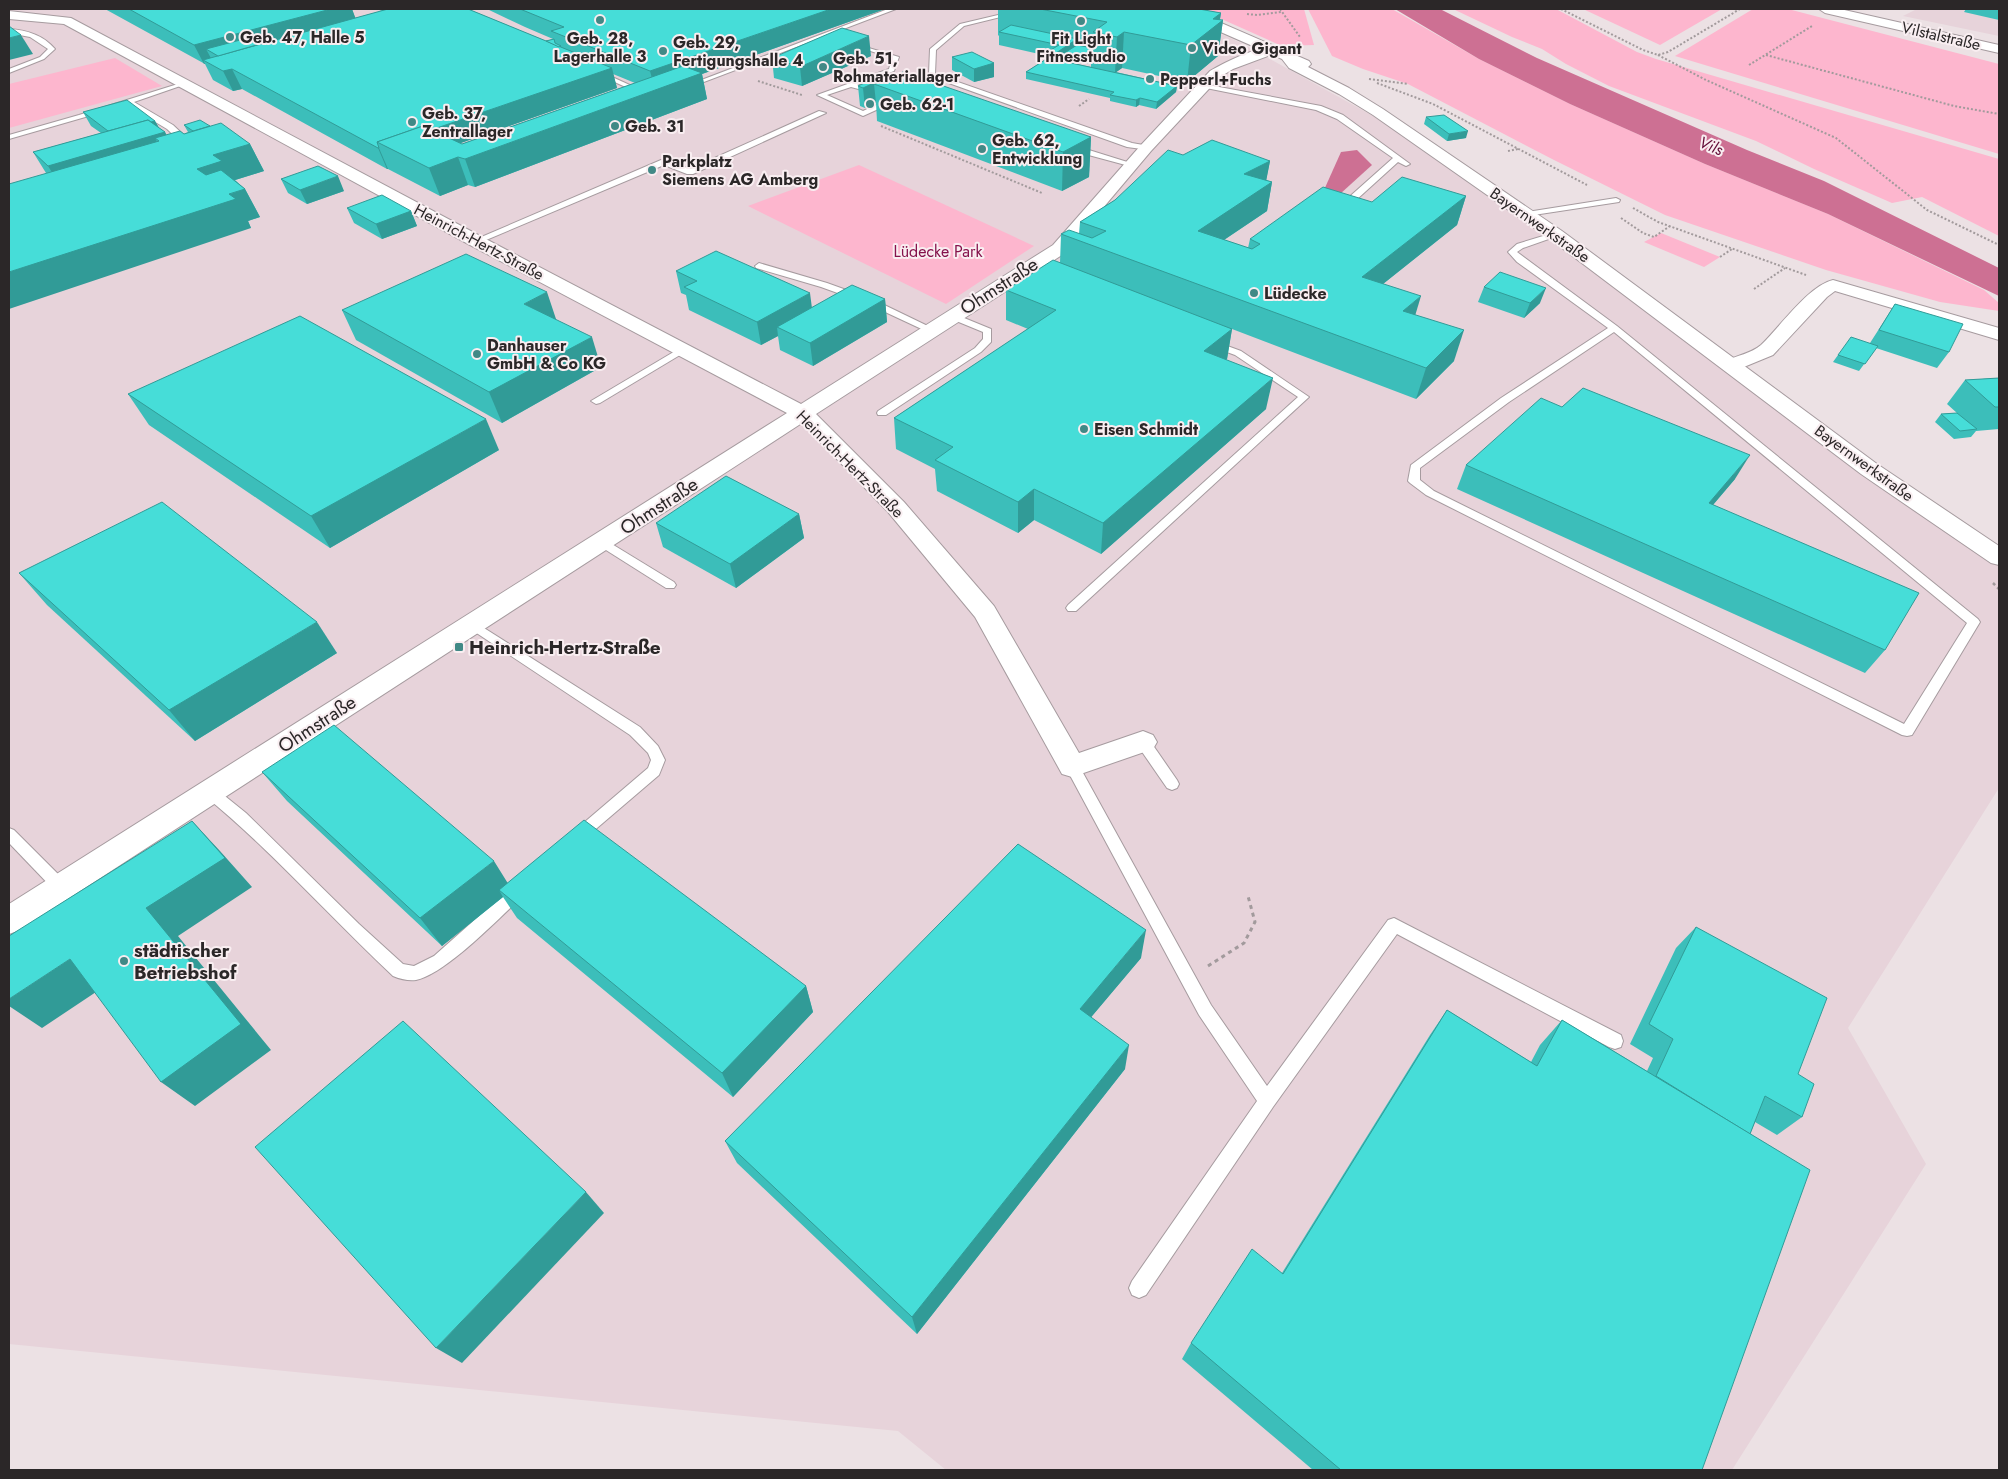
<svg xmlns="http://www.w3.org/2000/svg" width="2008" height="1479" font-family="Jost,sans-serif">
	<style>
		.built { fill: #e7d3da }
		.green { fill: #fdb6ce }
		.water { fill: #cd7093 }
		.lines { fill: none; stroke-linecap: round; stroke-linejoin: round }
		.lane-casing { stroke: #a69b9f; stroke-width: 2 }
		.street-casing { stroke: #a69b9f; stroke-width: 2 }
		.secondary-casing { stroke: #a69b9f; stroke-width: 2 }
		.path-far2 { stroke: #a29a9c; stroke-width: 2; stroke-dasharray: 2 2; stroke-linecap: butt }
		.path-far1 { stroke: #a29a9c; stroke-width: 2.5; stroke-dasharray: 3 3; stroke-linecap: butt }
		.path { stroke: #a29a9c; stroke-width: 3; stroke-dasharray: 4 4; stroke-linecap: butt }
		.lane { fill: #fff; fill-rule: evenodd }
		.street { fill: #fff; fill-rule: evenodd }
		.secondary { fill: #fff; fill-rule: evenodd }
		.wall { fill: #3cbeba; fill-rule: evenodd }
		.shaded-wall { fill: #319b97 }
		.building { fill: #46ddd8; stroke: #319b97 }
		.poi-dot { fill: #418986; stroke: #f9eef1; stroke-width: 2 }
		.labels { text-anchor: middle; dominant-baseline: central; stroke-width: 4; stroke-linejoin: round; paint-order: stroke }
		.far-street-label { font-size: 16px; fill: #2b2728; stroke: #f9eef1 }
		.far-poi-label { font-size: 16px; font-weight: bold; fill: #2b2728; stroke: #f9eef1; text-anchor: start }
		.far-water-label { font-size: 16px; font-style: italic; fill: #620b36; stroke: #f9eef1 }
		.far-park-label { font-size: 16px; fill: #85124c; stroke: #f9eef1 }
		.street-label { font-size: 19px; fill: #2b2728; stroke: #f9eef1 }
		.poi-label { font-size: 19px; font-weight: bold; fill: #2b2728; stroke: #f9eef1; text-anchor: start }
	</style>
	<rect width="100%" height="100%" fill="#ece1e4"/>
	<g class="built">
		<polygon points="9,9 1166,9 1239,42 1375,117 1999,558 1999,788 1848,1028 1926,1164 1732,1470 946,1470 898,1431 9,1344"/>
		<polygon points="1917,9 1999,9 1999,36 1903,16"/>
	</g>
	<g class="green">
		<polygon points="1199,9 1304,9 1314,45 1282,46"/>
		<polygon points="1308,9 1392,9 1479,59 1570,104 1705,164 1828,214 1984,290 1999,303 1999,311 1940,302 1826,270 1665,215 1554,160 1408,84 1363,69 1332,56"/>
		<polygon points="1453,9 1556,9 1637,52 1656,59 1999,159 1999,236 1922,197 1892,203 1814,169 1756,141 1609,86 1566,64 1542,49 1512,37"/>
		<polygon points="1583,9 1722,9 1660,45"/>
		<polygon points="1753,9 1788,9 1999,64 1999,154 1675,56"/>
		<polygon points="115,58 162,86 9,128 9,84"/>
		<polygon points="859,165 1034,246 946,304 748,206"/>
		<polygon points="1661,233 1720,257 1704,267 1644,242"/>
	</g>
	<g class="water">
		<polygon points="1395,9 1440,9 1537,58 1747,150 1824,181 1999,268 1999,296 1828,214 1705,164 1570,104 1479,59"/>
		<polygon points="1357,150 1372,165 1340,194 1324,190 1341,152"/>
	</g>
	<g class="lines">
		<defs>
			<g id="lane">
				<polygon points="888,9 896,9 688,88 683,87"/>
				<polygon points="1023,9 1033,9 964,26 936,50 935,74 1132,143 1149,146 1149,150 1127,147 932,77 908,87 903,86 929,74 930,49 960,24"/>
				<path d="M9,29C27,30 43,35 55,49L44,59L9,73V69L40,57L48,49L30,37L9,33Z"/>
				<polygon points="852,43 899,57 894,71 857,85 877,92 877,94 851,87 827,95 863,111 889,99 896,101 863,116 817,95 889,69 892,58 852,45"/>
				<polygon points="599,71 645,92 647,93 641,94 597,74 596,73"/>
				<polygon points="181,83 186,84 134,102 173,125 191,142 191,146 185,146 167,129 127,105 9,139 9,135 79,115"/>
				<polygon points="1203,84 1321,106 1343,115 1410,164 1406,166 1398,162 1344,211 1338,211 1338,207 1393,158 1337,119 1316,110 1201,87 1200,86"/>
				<polygon points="819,111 826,113 693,174 687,174 664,165 479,243 472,241 661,160 667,160 690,169"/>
				<polygon points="1070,146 1076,146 1137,165 1133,167 1070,150"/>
				<polygon points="1616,198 1620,200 1619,202 1527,216 1523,214 1527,212"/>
				<path d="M1553,233L1560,235L1523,248L1517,252L1617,326L1978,619L1980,622L1912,735L1907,736L1902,735L1426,495L1410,483L1408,481L1411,465L1501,398L1608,328L1517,262L1508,252L1517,244ZM1614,332L1967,623L1904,724L1434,491L1420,480V468L1509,402Z"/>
				<polygon points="759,263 827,283 874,300 936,330 934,332 928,332 868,304 821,287 756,268 755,266"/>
				<polygon points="952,313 991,329 991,342 981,352 886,415 878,415 877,413 878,411 975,348 983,339 983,332 949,318 949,314"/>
				<polygon points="1211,340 1241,351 1309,397 1076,611 1068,611 1066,608 1068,605 1298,397 1235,355 1208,345 1208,341"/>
				<polygon points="682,347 685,348 685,352 600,403 596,404 591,401"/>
				<polygon points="602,538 674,582 676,585 674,588 666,588 598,545 596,542"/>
				<polygon points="473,621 640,727 658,746 665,760 659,775 583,840 578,842 573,840 571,836 573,832 648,768 651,760 648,753 630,735 469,628 467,625 469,622"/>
				<polygon points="1143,737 1148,738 1177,780 1179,784 1177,788 1172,790 1167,788 1138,746 1136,742 1138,738"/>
				<polygon points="1072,761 1077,762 1211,1005 1267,1086 1388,920 1394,918 1621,1035 1623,1041 1621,1047 1615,1049 1609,1047 1397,934 1273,1107 1146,1295 1139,1298 1132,1295 1129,1288 1132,1281 1257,1101 1199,1015 1065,766 1067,762"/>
				<path d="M210,786L215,788L246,813L359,924L403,964L414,966L434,956L515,884L520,882L525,884L528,889L525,894C501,916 446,974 416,980C409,981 400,979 393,976C330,917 272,851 205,796L203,792L205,788Z"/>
				<polygon points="9,828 14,830 66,882 69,887 66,892 61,894 56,892 9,843"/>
			</g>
			<g id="street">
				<path d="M9,11L71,18L482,237L801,404L1053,245L1141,145L1210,71C1223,63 1262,44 1276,47L1278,50L1276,53L1233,69L1220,77L1151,151L1065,253L816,414L904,502L994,606L1079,753L1143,731L1153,735L1157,742L1153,749L1072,777L1062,774L975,617L888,512L802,423L20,930L9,934V904L787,413L470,245L64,24L9,19Z"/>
				<path d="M1833,280L1999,328V340L1835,291L1827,297L1773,355L1739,369L1732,371L1725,369L1722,365L1725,361C1736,356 1752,353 1761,345C1780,327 1808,286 1833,280Z"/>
			</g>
			<g id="secondary">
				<polygon points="1173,9 1189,9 1309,61 1311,64 1308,67 1349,88 1383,109 1562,231 1877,464 1999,546 1999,565 1991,563 1861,474 1550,239 1373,115 1339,94 1289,68 1282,59 1175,12"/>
				<polygon points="1819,9 1840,9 1999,45 1999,53 1825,13"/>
			</g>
		</defs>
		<use href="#lane" class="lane-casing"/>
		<use href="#street" class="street-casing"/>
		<use href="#secondary" class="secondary-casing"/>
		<g class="path-far2">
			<polyline points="1280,9 1300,37"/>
			<polyline points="1561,9 1643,50 1658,55 1668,52 1740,9"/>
			<polyline points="1247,14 1257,15 1281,12"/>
			<polyline points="1658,55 1706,80 1836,138 1927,210 1999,245"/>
			<polyline points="1766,55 1954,106 1999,114"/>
			<polyline points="1749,65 1812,26"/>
			<polyline points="1369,79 1408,84"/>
			<polyline points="758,81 802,95"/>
			<polyline points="1377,83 1433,104 1587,185"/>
			<polyline points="1079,106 1089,99"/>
			<polyline points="881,126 1042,193"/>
			<polyline points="1508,151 1518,149"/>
			<polyline points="1633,208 1658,222 1806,275"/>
			<polyline points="1621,218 1643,233 1654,237 1670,226"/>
			<polyline points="1720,257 1732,249"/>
			<polyline points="1754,289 1785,268"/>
		</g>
		<polyline class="path-far1" points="1993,583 1999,589"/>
		<polyline class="path" points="1208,966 1244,943 1255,922 1248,896"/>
		<use href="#lane" class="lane"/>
		<use href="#street" class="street"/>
		<use href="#secondary" class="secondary"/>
	</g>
	<g class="wall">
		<path d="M105,9H352L355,18L382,11L377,9H468L546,41L553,39L525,27L487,9H885L702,74L707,99L475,187L468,185L440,196L388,169H387L242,89L233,91L213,80L205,64ZM613,74L635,83L462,144L460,143L617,88Z"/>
		<path d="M998,9H1199L1221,13L1220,20H1223L1218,56L1187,82L1122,68L1116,72L1177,86L1176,92L1156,109L1139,105L1136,107L1110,101V98L1026,79V72L1048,58V56L999,45V36L998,35ZM1066,59L1091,64V67L1063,61Z"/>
		<polygon points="1966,9 1999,9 1999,20 1964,12"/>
		<polygon points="871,56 802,86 774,78 772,58"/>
		<polygon points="952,57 994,63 994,77 974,82 952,70"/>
		<polygon points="878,81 878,82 1091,137 1089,177 1062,191 877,121 876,103 865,108 860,106 858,86"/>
		<polygon points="83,112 155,121 159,128 165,132 166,135 184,134 188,132 184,125 210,126 250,144 264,171 235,180 245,189 260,217 248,221 251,228 46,173 33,152 101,133 91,126"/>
		<polygon points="1426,117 1466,138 1447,141 1424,124"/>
		<polygon points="1183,155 1270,161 1266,180 1272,182 1267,211 1224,240 1248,248 1250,239 1372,202 1466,196 1457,225 1383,284 1415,315 1454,361 1416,399 1232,329 1227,359 1226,360 1266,409 1101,554 1034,520 1018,533 937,491 935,469 896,449 894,418 1028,329 1006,320 1006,290 1060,263 1061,234 1079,234 1080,222 1115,200"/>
		<polygon points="281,179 344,191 307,204 288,193"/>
		<polygon points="347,208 411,211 417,226 382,239 354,223"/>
		<polygon points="676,271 812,307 885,299 887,322 813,366 780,350 778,336 761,345 689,310 686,295 681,293"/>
		<polygon points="1484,287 1540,303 1524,318 1478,302"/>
		<polygon points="1895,304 1949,352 1937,368 1876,348 1859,371 1833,362 1838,355 1870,343"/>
		<polygon points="342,310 555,319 601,367 502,423 356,340"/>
		<polygon points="1999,378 1999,429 1976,431 1971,437 1954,439 1935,422 1941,414 1957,413 1947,404 1965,380"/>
		<polygon points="128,394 499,450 330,548 149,425"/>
		<polygon points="1466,465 1735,479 1713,505 1885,650 1865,673 1457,489"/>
		<polygon points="799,514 804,538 736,588 663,547 656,523"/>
		<polygon points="19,573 337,653 195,741 47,605"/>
		<polygon points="262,772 508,883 806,986 813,1012 733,1097 517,918 503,897 442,946 287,801"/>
		<polygon points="1696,927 1798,1074 1802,1117 1777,1135 1755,1122 1750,1134 1702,1470 1313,1470 1182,1359 1191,1343 1282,1273 1430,1035 1447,1010 1531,1062 1540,1045 1562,1020 1647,1071 1653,1058 1630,1044 1676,948"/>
		<polygon points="1141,958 1091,1017 1125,1069 917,1334 737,1163 725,1141"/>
	</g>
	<g class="shaded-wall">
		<polygon points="331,9 352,9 357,22 223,59 206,49 213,62 203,60 205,64 204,64 194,45"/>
		<polygon points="831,9 885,9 702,74 707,99 475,187 465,159 655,90 650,71"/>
		<polygon points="1221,13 1219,23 1223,20 1218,56 1187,82 1191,45 1213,19"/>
		<polygon points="1124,32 1122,68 1115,73 1117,37"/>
		<polygon points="21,35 33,54 9,60 9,38"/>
		<polygon points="869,36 871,56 802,86 800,67"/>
		<polygon points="1077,39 1077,52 1066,52 1066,59 1055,66 1056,53"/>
		<polygon points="994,63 994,77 974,82 974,69"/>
		<polygon points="612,68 617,88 413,160 385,146"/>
		<polygon points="230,69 232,69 242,89 233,91 223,71"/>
		<polygon points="878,81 879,85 874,84 876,103 865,108 863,88"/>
		<polygon points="1177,86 1176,92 1156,109 1157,102"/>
		<polygon points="1140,98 1139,105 1136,107 1136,100"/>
		<polygon points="155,121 162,133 165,132 176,153 155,138 165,156 61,187 48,166 111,133"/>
		<polygon points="1468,131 1466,138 1447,141 1449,134"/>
		<polygon points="1091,137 1089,177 1062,191 1063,152"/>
		<polygon points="250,144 264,171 232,181 213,197 197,169 213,155"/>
		<polygon points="378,148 379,148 388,169 387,169"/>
		<polygon points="458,157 468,185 440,196 429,168"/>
		<polygon points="1270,161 1265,187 1272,182 1267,211 1194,260 1198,231 1244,174"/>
		<polygon points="338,176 344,191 307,204 300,190"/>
		<polygon points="245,189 260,217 248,221 251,228 9,309 9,272"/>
		<polygon points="1466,196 1457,225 1354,307 1362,277"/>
		<polygon points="411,211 417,226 382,239 376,224"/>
		<polygon points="1546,288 1540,303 1524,318 1530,303"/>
		<polygon points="547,292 557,322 524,304"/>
		<polygon points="810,293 813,316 777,327 778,336 761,345 757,322"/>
		<polygon points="1421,296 1412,326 1403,311"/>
		<polygon points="885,299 887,322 813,366 810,343"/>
		<polygon points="1232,329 1227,359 1199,382 1204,351"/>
		<polygon points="1464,330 1454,361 1416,399 1426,368"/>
		<polygon points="592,337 601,367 502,423 489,392"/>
		<polygon points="1273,378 1266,409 1101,554 1103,523"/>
		<polygon points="486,419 499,450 330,548 311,516"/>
		<polygon points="1750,455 1735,479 1694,527 1709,503"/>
		<polygon points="1034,489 1034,520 1018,533 1018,502"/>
		<polygon points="799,514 804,538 736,588 730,564"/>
		<polygon points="317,622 337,653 195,741 169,710"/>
		<polygon points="192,821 220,851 252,887 178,936 271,1050 195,1106 161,1082 146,908"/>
		<polygon points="494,861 512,890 499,890 503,897 442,946 420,918"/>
		<polygon points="1146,930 1141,958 1077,1034 1080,1009"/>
		<polygon points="70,959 105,986 42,1028 9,1006 9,999"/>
		<polygon points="806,986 813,1012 733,1097 722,1073"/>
		<polygon points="1129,1045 1125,1069 917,1334 912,1317"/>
		<polygon points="586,1192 604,1213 462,1363 436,1348"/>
	</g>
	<g class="building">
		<polygon points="129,9 331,9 194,45"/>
		<polygon points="388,9 468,9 612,68 431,130 423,126 377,142 379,148 378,148 232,69 223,71 203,60"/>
		<polygon points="520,9 831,9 650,71 551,31 564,27"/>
		<polygon points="1040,9 1199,9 1221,13 1213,19 1223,20 1191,45 1124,32 1117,37 1093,32 1107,22"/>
		<polygon points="1011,25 1077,39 1056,53 1049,51 1059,45 999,32"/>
		<polygon points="9,26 21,35 9,38"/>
		<polygon points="842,28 869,36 800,67 772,58"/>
		<polygon points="248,38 260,44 218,56 206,49"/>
		<polygon points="554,39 555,43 561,46 559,47 546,41"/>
		<polygon points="1077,45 1092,48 1091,58 1066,52"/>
		<polygon points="972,52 994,63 974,69 952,57"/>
		<polygon points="1048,58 1177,86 1157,102 1140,98 1136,100 1110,95 1114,92 1026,72"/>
		<polygon points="683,66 702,73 465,159 458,157 429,168 377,142 423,126 462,144"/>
		<polygon points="903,72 1091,137 1063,152 874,84"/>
		<polygon points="873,79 878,81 863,88 858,86"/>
		<polygon points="127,100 155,121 151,122 148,120 108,131 83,112"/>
		<polygon points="1444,115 1468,131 1449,134 1426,117"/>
		<polygon points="148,120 165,132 48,166 33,152"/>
		<polygon points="200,120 210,126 193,131 184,125"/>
		<polygon points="221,123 250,144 213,155 222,161 197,169 206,175 221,170 245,189 229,194 236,199 9,272 9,184 159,141 155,138 180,131 184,134"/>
		<polygon points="1212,140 1270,161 1244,174 1272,182 1198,231 1252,249 1260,244 1250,239 1323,187 1372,202 1402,177 1466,196 1362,277 1421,296 1403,311 1464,330 1426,368 1061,234 1069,230 1092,238 1106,231 1080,222 1115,200 1168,150 1183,155"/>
		<polygon points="318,166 338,176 300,190 281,179"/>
		<polygon points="382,195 411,211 376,224 347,208"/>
		<polygon points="716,251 810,293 757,322 684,287 697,281 676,271"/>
		<polygon points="466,254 547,292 524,304 592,337 489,392 342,310"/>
		<polygon points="1053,260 1232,329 1204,351 1273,378 1103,523 1034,489 1018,502 935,460 953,447 894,418 1056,310 1006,290"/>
		<polygon points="1500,272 1546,288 1530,303 1484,287"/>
		<polygon points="852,285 885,299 810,343 777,327"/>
		<polygon points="1895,304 1963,324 1949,352 1879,330"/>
		<polygon points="300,316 486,419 311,516 128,394"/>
		<polygon points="1851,337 1878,346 1865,364 1838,355"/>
		<polygon points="1999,378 1999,407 1995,407 1965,380"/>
		<polygon points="1583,388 1750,455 1709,503 1919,593 1885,650 1466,465 1541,398 1562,407"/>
		<polygon points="1957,413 1977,429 1960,431 1941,414"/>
		<polygon points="726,476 799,514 730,564 656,523"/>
		<polygon points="162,502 317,622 169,710 19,573"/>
		<polygon points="334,725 494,861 420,918 262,772"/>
		<polygon points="584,820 806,986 722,1073 499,890"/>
		<polygon points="192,821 225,858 146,908 241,1024 161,1082 70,959 9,999 9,936"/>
		<polygon points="1018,844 1146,930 1080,1009 1129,1045 912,1317 725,1141"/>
		<polygon points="1696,927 1827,998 1798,1074 1814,1084 1802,1117 1765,1096 1750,1134 1656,1076 1673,1039 1649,1024"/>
		<polygon points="1447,1010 1537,1066 1562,1020 1810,1170 1702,1470 1341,1470 1191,1343 1252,1249 1283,1274"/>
		<polygon points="403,1021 586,1192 436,1348 255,1147"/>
	</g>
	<g class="poi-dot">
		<circle cx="600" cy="20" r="5"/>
		<circle cx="1081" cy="21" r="5"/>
		<circle cx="230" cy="37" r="5"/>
		<circle cx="1192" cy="48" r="5"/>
		<circle cx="663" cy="51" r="5"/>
		<circle cx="823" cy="67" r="5"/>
		<circle cx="1150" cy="79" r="5"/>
		<circle cx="870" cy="104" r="5"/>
		<circle cx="412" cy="122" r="5"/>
		<circle cx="615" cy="126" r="5"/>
		<circle cx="982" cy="149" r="5"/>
		<circle cx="652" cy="170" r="5"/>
		<circle cx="1254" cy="293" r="5"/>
		<circle cx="477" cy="354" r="5"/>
		<circle cx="1084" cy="429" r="5"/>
		<rect x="454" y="642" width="10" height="10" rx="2.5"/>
		<circle cx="124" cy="961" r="5"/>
	</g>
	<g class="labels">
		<g class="far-street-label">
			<text transform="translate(1941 36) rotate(13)">Vilstalstraße</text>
			<text transform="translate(1540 225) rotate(35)">Bayernwerkstraße</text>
			<text transform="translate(479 242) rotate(28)">Heinrich-Hertz-Straße</text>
			<text transform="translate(1864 463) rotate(36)">Bayernwerkstraße</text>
			<text transform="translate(850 464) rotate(45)">Heinrich-Hertz-Straße</text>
		</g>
		<g class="far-poi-label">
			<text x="240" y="37">Geb. 47, Halle 5</text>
			<text x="600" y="38" text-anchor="middle">Geb. 28,<tspan x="600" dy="18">Lagerhalle 3</tspan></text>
			<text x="1081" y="38" text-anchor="middle">Fit Light<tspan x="1081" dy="18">Fitnesstudio</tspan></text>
			<text x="673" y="42">Geb. 29,<tspan x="673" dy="18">Fertigungshalle 4</tspan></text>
			<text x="1202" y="48">Video Gigant</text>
			<text x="833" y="58">Geb. 51,<tspan x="833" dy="18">Rohmateriallager</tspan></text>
			<text x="1160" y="79">Pepperl+Fuchs</text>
			<text x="880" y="104">Geb. 62-1</text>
			<text x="422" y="113">Geb. 37,<tspan x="422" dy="18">Zentrallager</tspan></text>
			<text x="625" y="126">Geb. 31</text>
			<text x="992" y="140">Geb. 62,<tspan x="992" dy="18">Entwicklung</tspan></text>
			<text x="662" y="161">Parkplatz<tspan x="662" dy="18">Siemens AG Amberg</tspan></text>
			<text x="1264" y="293">Lüdecke</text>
			<text x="487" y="345">Danhauser<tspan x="487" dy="18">GmbH &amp; Co KG</tspan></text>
			<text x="1094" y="429">Eisen Schmidt</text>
		</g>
		<g class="far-water-label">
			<text transform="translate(1711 146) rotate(23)">Vils</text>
		</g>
		<g class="far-park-label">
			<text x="938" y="251">Lüdecke Park</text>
		</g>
		<g class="street-label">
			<text transform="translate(999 286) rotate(-33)">Ohmstraße</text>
			<text transform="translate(659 506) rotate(-33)">Ohmstraße</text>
			<text transform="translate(317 724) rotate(-33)">Ohmstraße</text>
		</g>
		<g class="poi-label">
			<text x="469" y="647">Heinrich-Hertz-Straße</text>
			<text x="134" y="950">städtischer<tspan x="134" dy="22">Betriebshof</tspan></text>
		</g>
	</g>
	<rect width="2008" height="1479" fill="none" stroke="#2b2728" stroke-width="20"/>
</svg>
